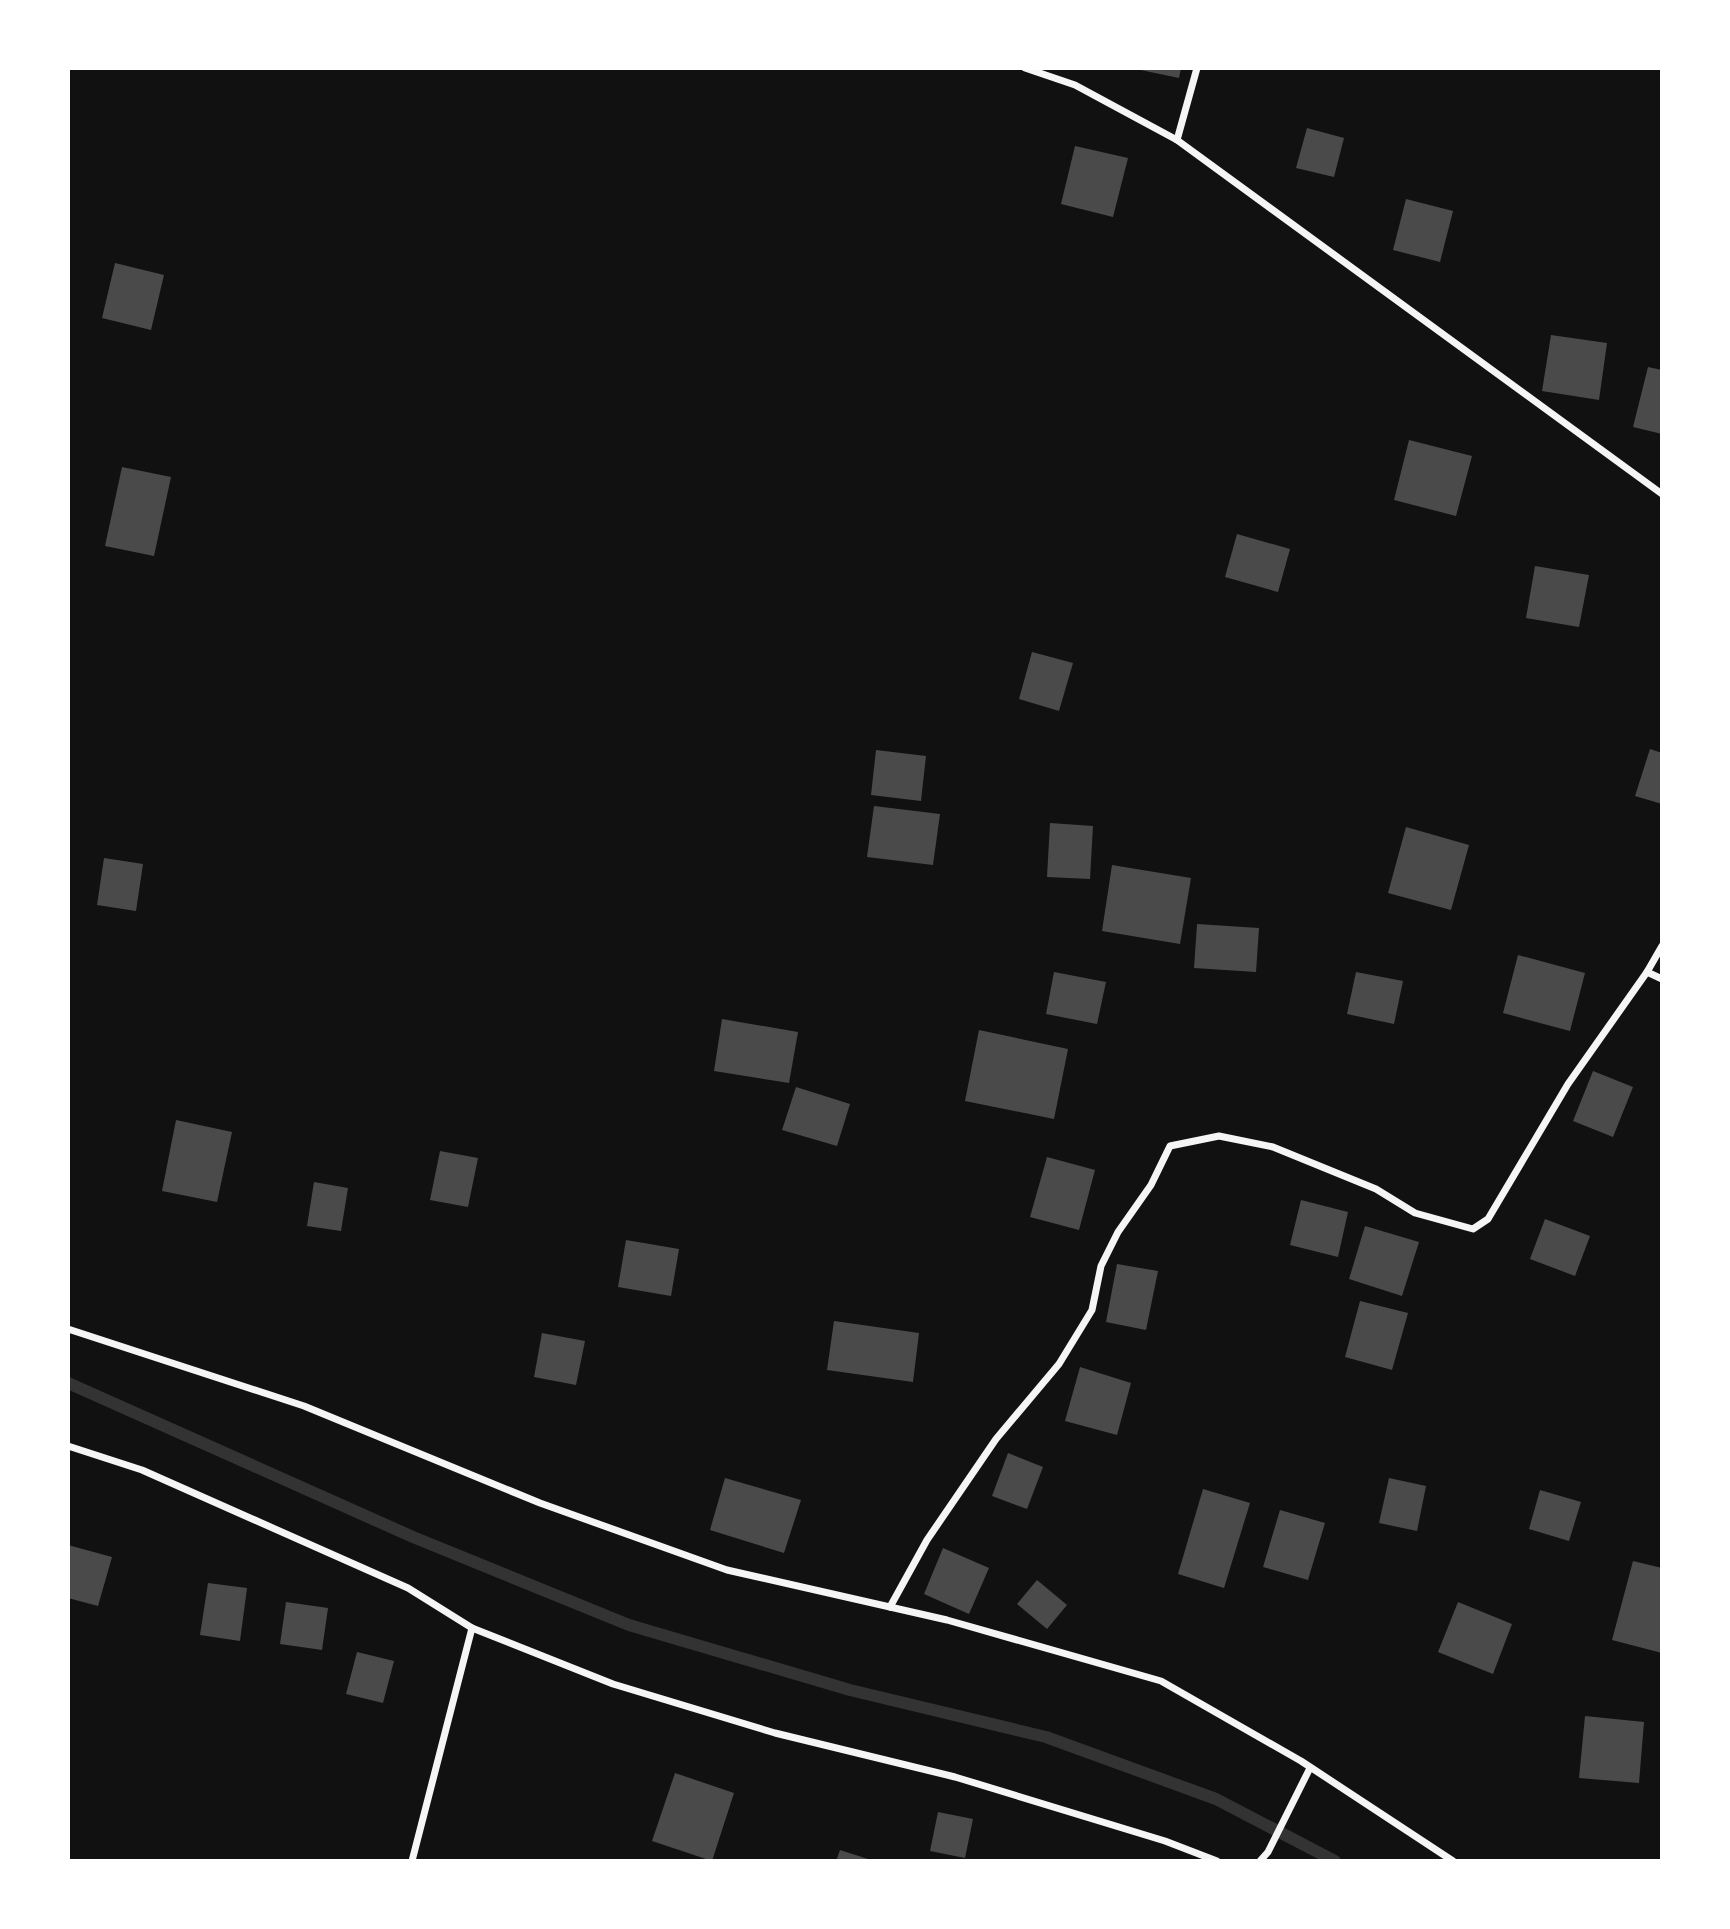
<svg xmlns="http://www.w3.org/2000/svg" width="1730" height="1929" font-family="'Crimson Pro',serif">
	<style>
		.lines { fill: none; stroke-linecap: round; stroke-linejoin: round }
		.stream { stroke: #333; stroke-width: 12 }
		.building { fill: #4a4a4a }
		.minor { stroke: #f5f5f5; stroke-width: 7 }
	</style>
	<rect width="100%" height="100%" fill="#111"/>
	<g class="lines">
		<polyline class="stream" points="68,1383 413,1537 629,1625 850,1690 1046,1737 1216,1799 1335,1861"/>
	</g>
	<g class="building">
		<polygon points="1131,68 1181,68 1179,78"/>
		<polygon points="1307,128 1344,138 1334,177 1296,168"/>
		<polygon points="1075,146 1128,158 1113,217 1061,204"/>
		<polygon points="1406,199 1453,211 1440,262 1393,250"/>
		<polygon points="115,263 164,275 151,330 102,318"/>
		<polygon points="1551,335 1607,343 1599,400 1542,391"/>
		<polygon points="1648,367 1662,370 1662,434 1633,427"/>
		<polygon points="1409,440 1472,456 1456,516 1394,500"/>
		<polygon points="122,467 171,477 154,556 105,546"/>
		<polygon points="1237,534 1290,549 1278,592 1225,577"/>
		<polygon points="1535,566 1589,575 1579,627 1526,618"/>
		<polygon points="1032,652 1073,663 1059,711 1019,699"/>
		<polygon points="1650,749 1662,753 1662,804 1635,796"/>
		<polygon points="876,750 926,756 921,801 871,795"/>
		<polygon points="874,806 940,814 933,865 867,857"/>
		<polygon points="1050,823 1093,826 1090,879 1047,877"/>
		<polygon points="1406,827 1469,845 1451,910 1388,893"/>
		<polygon points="104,858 143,864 136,911 97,905"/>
		<polygon points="1112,865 1191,878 1180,944 1102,931"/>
		<polygon points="1197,924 1259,928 1256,972 1194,968"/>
		<polygon points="1518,955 1585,973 1570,1031 1503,1013"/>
		<polygon points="1054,972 1106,982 1097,1024 1046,1014"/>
		<polygon points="1356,972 1403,981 1394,1024 1347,1014"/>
		<polygon points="722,1019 798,1032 789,1083 714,1071"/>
		<polygon points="979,1030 1068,1049 1054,1119 965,1101"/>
		<polygon points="1593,1071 1633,1087 1613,1137 1573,1121"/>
		<polygon points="796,1087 850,1104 837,1146 782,1130"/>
		<polygon points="176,1120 232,1132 217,1202 162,1191"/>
		<polygon points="440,1151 478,1158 468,1207 430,1200"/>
		<polygon points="1047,1157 1095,1170 1079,1230 1030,1217"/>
		<polygon points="314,1182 348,1188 341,1231 307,1226"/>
		<polygon points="1301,1200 1348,1212 1338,1257 1290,1245"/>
		<polygon points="1545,1219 1590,1236 1575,1276 1530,1259"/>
		<polygon points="1365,1226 1419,1242 1402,1296 1349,1279"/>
		<polygon points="626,1240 679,1249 671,1296 618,1287"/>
		<polygon points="1117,1264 1158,1271 1146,1330 1106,1322"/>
		<polygon points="1360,1301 1408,1313 1392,1370 1345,1357"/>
		<polygon points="834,1321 919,1333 913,1382 827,1370"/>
		<polygon points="542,1333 585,1341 576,1385 534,1377"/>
		<polygon points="1080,1367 1131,1383 1117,1435 1065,1421"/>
		<polygon points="1008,1453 1043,1467 1027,1509 992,1496"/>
		<polygon points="725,1478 801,1500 784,1553 710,1530"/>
		<polygon points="1389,1478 1426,1486 1417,1531 1379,1523"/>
		<polygon points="1203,1489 1250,1503 1224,1588 1178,1574"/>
		<polygon points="1540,1490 1581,1502 1569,1541 1529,1529"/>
		<polygon points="1280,1510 1325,1523 1308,1580 1263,1567"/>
		<polygon points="68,1545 112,1557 98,1606 68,1598"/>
		<polygon points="943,1548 989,1568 969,1614 924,1594"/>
		<polygon points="1633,1561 1662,1568 1662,1653 1612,1640"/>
		<polygon points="1037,1580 1067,1605 1047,1629 1017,1604"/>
		<polygon points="208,1583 247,1588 240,1641 200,1635"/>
		<polygon points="286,1602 328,1608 322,1650 280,1644"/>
		<polygon points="1458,1602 1512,1624 1493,1674 1438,1652"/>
		<polygon points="357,1652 394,1661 383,1703 346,1694"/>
		<polygon points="1585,1716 1644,1722 1639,1783 1579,1778"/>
		<polygon points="675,1773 734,1793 712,1861 652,1841"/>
		<polygon points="938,1812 973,1819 965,1858 930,1851"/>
		<polygon points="840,1850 871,1860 871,1861 836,1861"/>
	</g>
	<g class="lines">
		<g class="minor">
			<polyline points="1025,68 1075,85 1177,140 1662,494"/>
			<polyline points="1177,140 1197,68"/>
			<polyline points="1647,972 1662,979"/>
			<polyline points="68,1329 304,1406 540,1503 727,1570 947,1620 1161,1681 1301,1761 1453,1861"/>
			<polyline points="68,1446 142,1470 408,1588 472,1628 613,1684 775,1733 955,1777 1165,1841 1217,1861"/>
			<polyline points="890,1607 927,1540 996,1439 1059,1364 1092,1310 1101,1266 1118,1232 1151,1185 1170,1146 1219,1136 1273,1147 1376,1189 1415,1213 1473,1229 1488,1219 1568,1084 1647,972 1662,946"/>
			<polyline points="412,1861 472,1628"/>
			<polyline points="1260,1861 1268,1852 1310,1768"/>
		</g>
	</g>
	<rect width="1730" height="1929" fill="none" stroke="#ffffff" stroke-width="140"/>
</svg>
